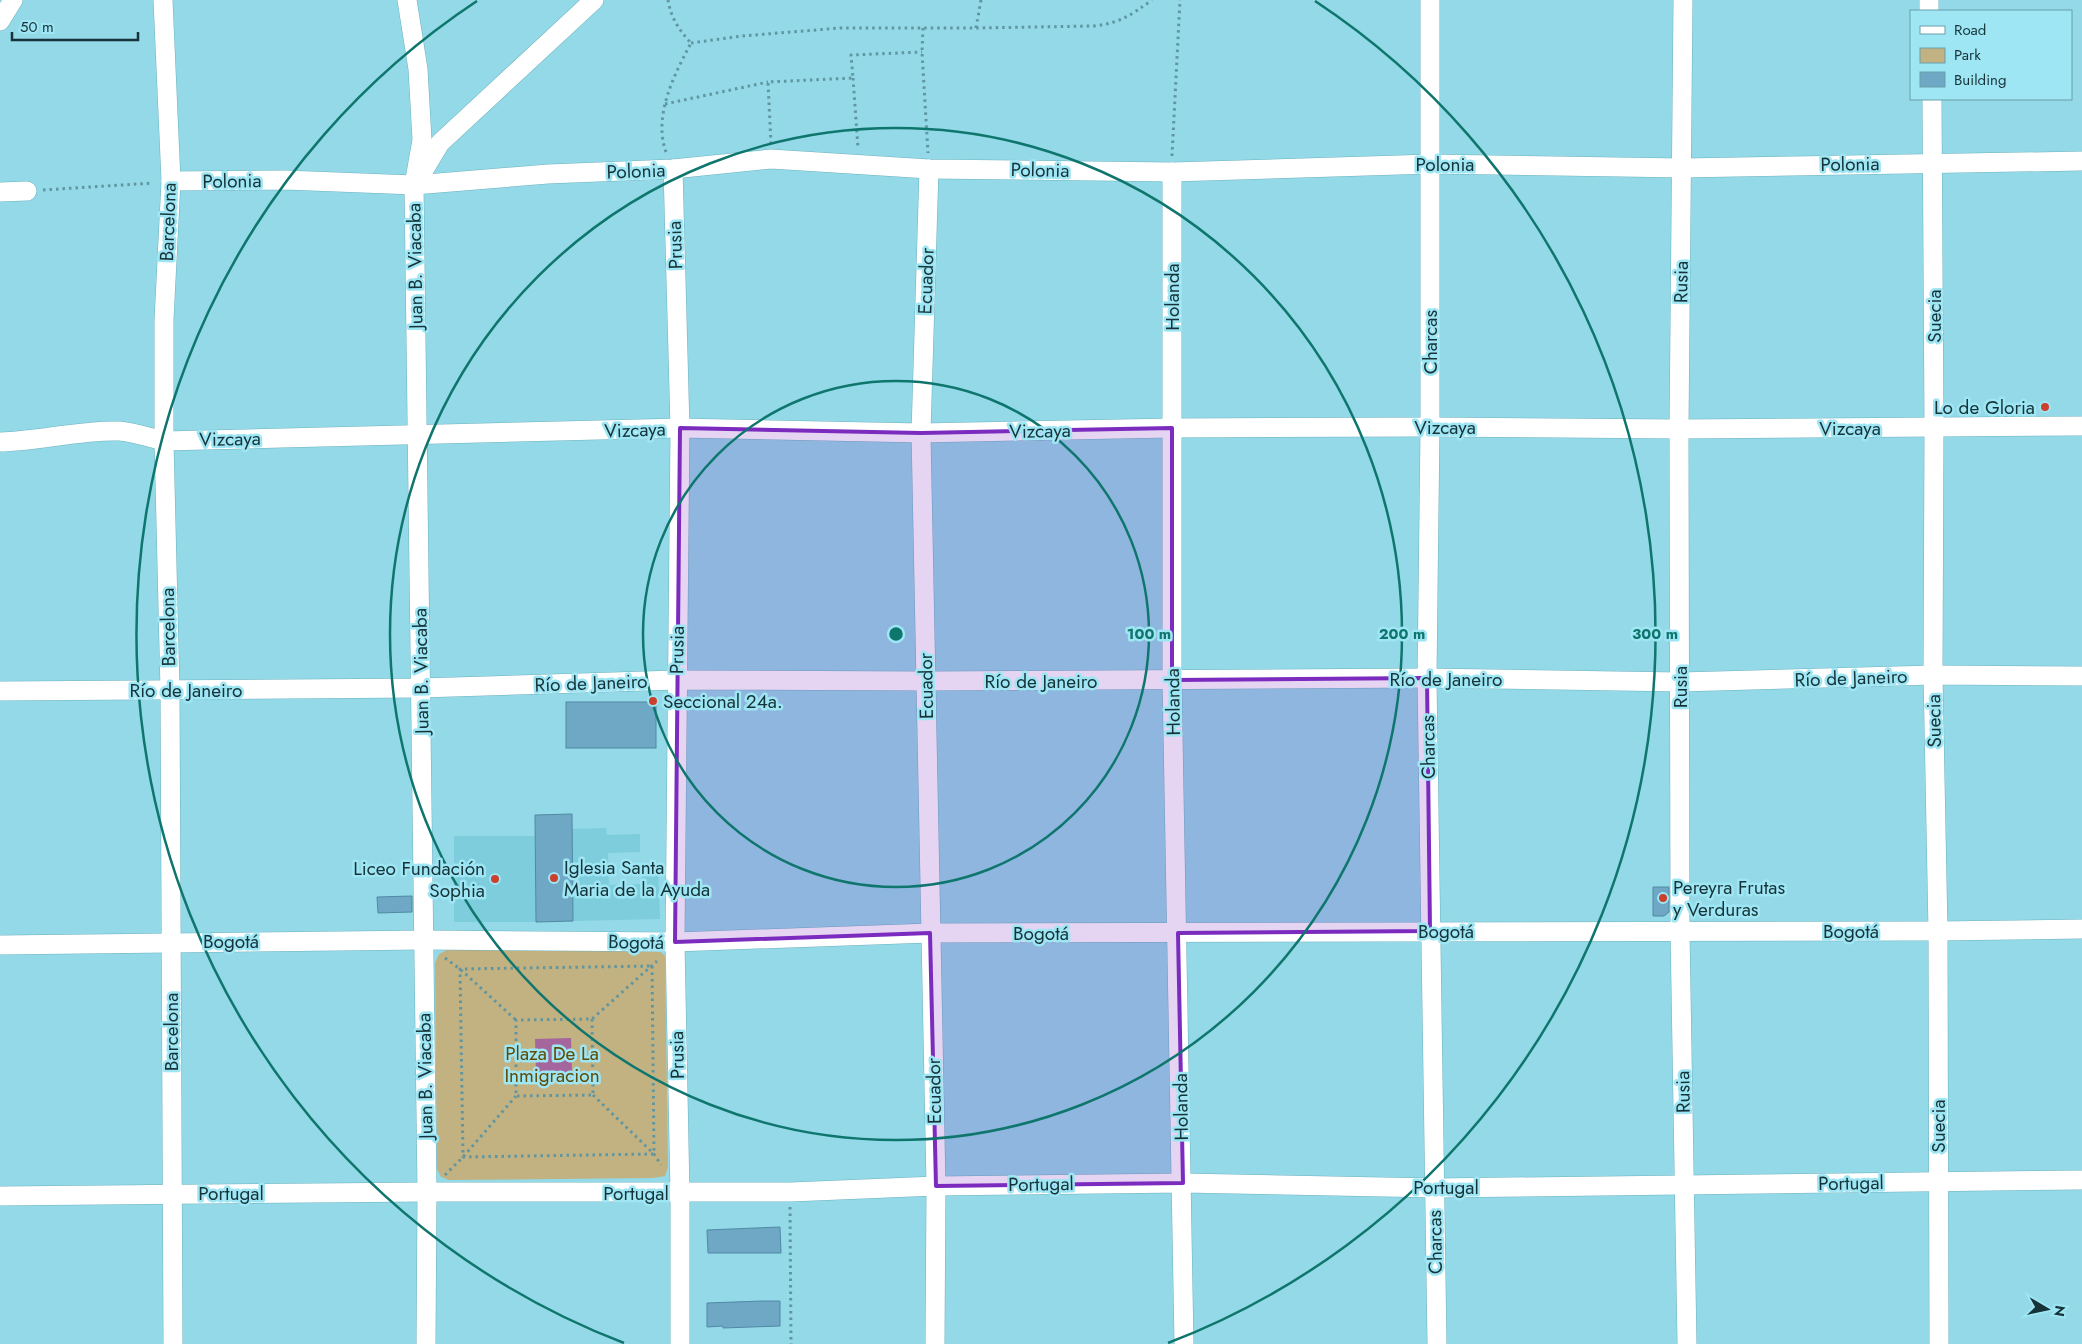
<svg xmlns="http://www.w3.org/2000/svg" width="2082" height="1344" font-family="Jost,sans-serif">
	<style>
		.built { fill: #7dcddd }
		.green { fill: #c2b181 }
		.water { fill: #a5669e }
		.building { fill: #6fa8c4; stroke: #5089a4 }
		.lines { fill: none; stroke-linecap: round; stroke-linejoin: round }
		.minor-casing { stroke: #6cb2bf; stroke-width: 20 }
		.path { stroke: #6096a0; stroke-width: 3; stroke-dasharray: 2.5 4; stroke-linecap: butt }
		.minor { stroke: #fff; stroke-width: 19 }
		.marked { fill: #7b2cbf; fill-opacity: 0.2; stroke: #7b2cbf; stroke-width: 4; stroke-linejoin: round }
		.ring { fill: none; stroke: #0f766e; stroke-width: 2.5 }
		.poi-dot { fill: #cb3f2c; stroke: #9fe6f4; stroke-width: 2 }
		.labels { text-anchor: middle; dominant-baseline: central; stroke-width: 5; stroke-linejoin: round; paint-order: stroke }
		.street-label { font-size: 19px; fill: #153338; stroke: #9fe6f4 }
		.poi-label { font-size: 19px; fill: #153338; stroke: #9fe6f4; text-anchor: start }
		.park-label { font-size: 19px; fill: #5f4b06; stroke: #9fe6f4 }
		.centre { fill: #0f766e; stroke: #9fe6f4; stroke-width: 2.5 }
		.ring-label { font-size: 15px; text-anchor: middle; font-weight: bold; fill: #0f766e; stroke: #9fe6f4; stroke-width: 5; stroke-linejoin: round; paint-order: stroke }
	</style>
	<rect width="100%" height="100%" fill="#93d9e7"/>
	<g class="built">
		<polygon points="606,828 607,835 640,834 640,852 608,853 609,885 642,884 642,864 658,864 660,919 573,921 572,829"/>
		<polygon points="454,836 535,836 536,922 454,922"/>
	</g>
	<polygon class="green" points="449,949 659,950 665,956 668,1167 665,1176 653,1178 449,1180 441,1177 437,1169 435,963 439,954"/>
	<polygon class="water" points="571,1038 572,1073 536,1074 535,1039"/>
	<g class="building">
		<rect x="566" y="702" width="90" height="46"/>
		<polygon points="572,814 573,921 536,922 535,815"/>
		<polygon points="1653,887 1669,887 1669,912 1664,916 1653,916"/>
		<polygon points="412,896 412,912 378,913 377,897"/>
		<polygon points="780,1227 781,1253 708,1253 707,1230"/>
		<polygon points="762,1301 780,1301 780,1326 723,1328 723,1326 707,1327 707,1303"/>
	</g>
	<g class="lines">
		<defs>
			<g id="minor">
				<polyline points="163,0 171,181 164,320 164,441 170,690 173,1344"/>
				<polyline points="407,0 418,69 422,140 414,185 427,1192 426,1344"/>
				<polyline points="1430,0 1430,427 1427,678 1437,1344"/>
				<polyline points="1683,0 1679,429 1680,931 1687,1344"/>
				<polyline points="1929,0 1929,11"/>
				<polyline points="0,21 13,0"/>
				<polyline points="1932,99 1934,427 1933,675 1938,931 1939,1344"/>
				<polyline points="673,169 680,428 675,942 680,1193 680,1344"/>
				<polyline points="929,169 921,433 936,1186 935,1344"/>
				<polyline points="1172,172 1172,680 1184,1344"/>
				<polyline points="419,178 440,143 594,0"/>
				<polyline points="171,181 285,180 414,185 548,174 673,169 771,159 929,169 1172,172 1431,164 1683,168 2082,161"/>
				<polyline points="0,192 27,191"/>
				<path d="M0,442C40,441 79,430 119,431C134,432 150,438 164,441L680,428L921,433L1172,428L1430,427L1679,429L2082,426"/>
				<polyline points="0,691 421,688 676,680 926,681 1427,678 1680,682 1933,675 2082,676"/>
				<polyline points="0,945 424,940 675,942 930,933 1938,931 2082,929"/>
				<polyline points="0,1196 427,1192 791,1192 936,1186 1183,1183 1435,1188 2082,1180"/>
			</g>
		</defs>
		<use href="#minor" class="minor-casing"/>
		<g class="path">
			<polyline points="923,28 922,52 928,153"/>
			<polyline points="976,28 981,0"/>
			<path d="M691,43L742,36L840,28H976L1094,26C1120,23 1131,15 1152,0"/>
			<polyline points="853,78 858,148"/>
			<polyline points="665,104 768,82"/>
			<polyline points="771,144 768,82 853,78 851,55 922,52"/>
			<path d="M666,152C653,116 674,75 691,43C679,30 671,18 668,0"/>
			<polyline points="1172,156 1180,0"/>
			<polyline points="43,190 153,183"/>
			<polyline points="445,958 460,969 516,1020"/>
			<polygon points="652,966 654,1154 463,1157 460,969"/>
			<polyline points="592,1019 593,1095 516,1096 516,1020 592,1019 657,961"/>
			<polyline points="593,1095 654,1154 661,1165"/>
			<polyline points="445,1175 463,1157 516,1096"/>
			<polyline points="790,1207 791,1344"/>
		</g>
		<use href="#minor" class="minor"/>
	</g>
	<path class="marked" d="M680,428L921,433L1172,428V680L1427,678L1430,931L1178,933L1183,1183L936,1186L930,933L675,942Z"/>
	<g class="ring">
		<circle cx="896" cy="634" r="253"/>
		<circle cx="896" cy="634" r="506"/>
		<path d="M624 1343A759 759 0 0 1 477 1M1315 1A759 759 0 0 1 1168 1343"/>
	</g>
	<g class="poi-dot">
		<circle cx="2045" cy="407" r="5"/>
		<circle cx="653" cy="701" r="5"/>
		<circle cx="554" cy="878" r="5"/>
		<circle cx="495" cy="879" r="5"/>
		<circle cx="1663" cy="898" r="5"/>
	</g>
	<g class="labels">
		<g class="street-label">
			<text x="1445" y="164">Polonia</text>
			<text transform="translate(1850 164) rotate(-1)">Polonia</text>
			<text transform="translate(1040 170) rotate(1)">Polonia</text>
			<text transform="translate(636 171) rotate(-2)">Polonia</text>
			<text transform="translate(232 181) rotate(-1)">Polonia</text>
			<text transform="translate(168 222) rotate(-88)">Barcelona</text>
			<text transform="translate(675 245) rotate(-92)">Prusia</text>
			<text transform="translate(415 266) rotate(-91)">Juan B. Viacaba</text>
			<text transform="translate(926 281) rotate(-88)">Ecuador</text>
			<text transform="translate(1681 282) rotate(-89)">Rusia</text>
			<text transform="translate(1172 297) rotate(-90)">Holanda</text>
			<text transform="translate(1934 316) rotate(-90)">Suecia</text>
			<text transform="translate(1430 342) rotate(-90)">Charcas</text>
			<text x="1445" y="427">Vizcaya</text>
			<text x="1850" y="428">Vizcaya</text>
			<text transform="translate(635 430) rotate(-2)">Vizcaya</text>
			<text transform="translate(1040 431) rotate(-1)">Vizcaya</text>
			<text transform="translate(230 439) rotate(-1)">Vizcaya</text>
			<text transform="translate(168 627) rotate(-91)">Barcelona</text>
			<text transform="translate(677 650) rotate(-89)">Prusia</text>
			<text transform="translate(421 671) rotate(-91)">Juan B. Viacaba</text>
			<text transform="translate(1851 678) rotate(-2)">Río de Janeiro</text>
			<text x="1446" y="679">Río de Janeiro</text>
			<text x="1041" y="681">Río de Janeiro</text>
			<text transform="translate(591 683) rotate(-2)">Río de Janeiro</text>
			<text transform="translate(926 686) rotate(-91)">Ecuador</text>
			<text transform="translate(1680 687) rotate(-90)">Rusia</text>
			<text x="186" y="690">Río de Janeiro</text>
			<text transform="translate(1173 702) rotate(-91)">Holanda</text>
			<text transform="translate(1934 721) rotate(-91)">Suecia</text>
			<text transform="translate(1428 747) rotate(-91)">Charcas</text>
			<text x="1446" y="931">Bogotá</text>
			<text x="1851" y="931">Bogotá</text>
			<text x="1041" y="933">Bogotá</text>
			<text x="231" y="941">Bogotá</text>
			<text transform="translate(636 942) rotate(1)">Bogotá</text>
			<text transform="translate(171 1032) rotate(-90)">Barcelona</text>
			<text transform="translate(677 1055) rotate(-91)">Prusia</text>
			<text transform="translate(425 1076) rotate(-91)">Juan B. Viacaba</text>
			<text transform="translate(934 1091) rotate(-91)">Ecuador</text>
			<text transform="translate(1683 1092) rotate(-91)">Rusia</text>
			<text transform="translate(1181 1107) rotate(-91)">Holanda</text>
			<text transform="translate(1938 1126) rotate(-90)">Suecia</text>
			<text transform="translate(1851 1183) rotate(-1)">Portugal</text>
			<text transform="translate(1041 1184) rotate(-1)">Portugal</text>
			<text x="1446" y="1187">Portugal</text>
			<text x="231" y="1193">Portugal</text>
			<text x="636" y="1193">Portugal</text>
			<text transform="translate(1435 1242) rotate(-91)">Charcas</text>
		</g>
		<g class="poi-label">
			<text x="2035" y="407" text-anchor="end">Lo de Gloria</text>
			<text x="663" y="701">Seccional 24a.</text>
			<text x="564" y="867">Iglesia Santa<tspan x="564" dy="22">Maria de la Ayuda</tspan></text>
			<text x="485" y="868" text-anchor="end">Liceo Fundación<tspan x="485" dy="22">Sophia</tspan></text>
			<text x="1673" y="887">Pereyra Frutas<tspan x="1673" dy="22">y Verduras</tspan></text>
		</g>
		<g class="park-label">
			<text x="552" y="1053">Plaza De La<tspan x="552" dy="22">Inmigracion</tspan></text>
		</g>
	</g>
	<circle cx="896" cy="634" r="8" class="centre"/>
	<g class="ring-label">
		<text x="1149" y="639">100 m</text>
		<text x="1402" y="639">200 m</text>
		<text x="1655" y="639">300 m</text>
	</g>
	<rect x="1910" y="10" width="162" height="90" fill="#9fe6f4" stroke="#689ea9"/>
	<rect x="1920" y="26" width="25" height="8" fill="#ffffff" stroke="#689ea9"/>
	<text x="1954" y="35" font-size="15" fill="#153338">Road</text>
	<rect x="1920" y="48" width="25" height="15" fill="#c2b181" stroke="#689ea9"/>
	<text x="1954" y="60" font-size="15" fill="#153338">Park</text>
	<rect x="1920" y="72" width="25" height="15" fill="#6fa8c4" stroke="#689ea9"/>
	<text x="1954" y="85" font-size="15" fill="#153338">Building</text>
	<g transform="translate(2047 1309) rotate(99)" stroke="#9fe6f4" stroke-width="4" paint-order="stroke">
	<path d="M0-4L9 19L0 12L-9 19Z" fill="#153338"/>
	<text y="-8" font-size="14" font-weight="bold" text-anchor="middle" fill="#153338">N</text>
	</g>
	<path d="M12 32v8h126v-8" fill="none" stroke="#153338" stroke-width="2.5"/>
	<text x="20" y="32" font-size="15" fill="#153338" stroke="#9fe6f4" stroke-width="4" paint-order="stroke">50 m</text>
</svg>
